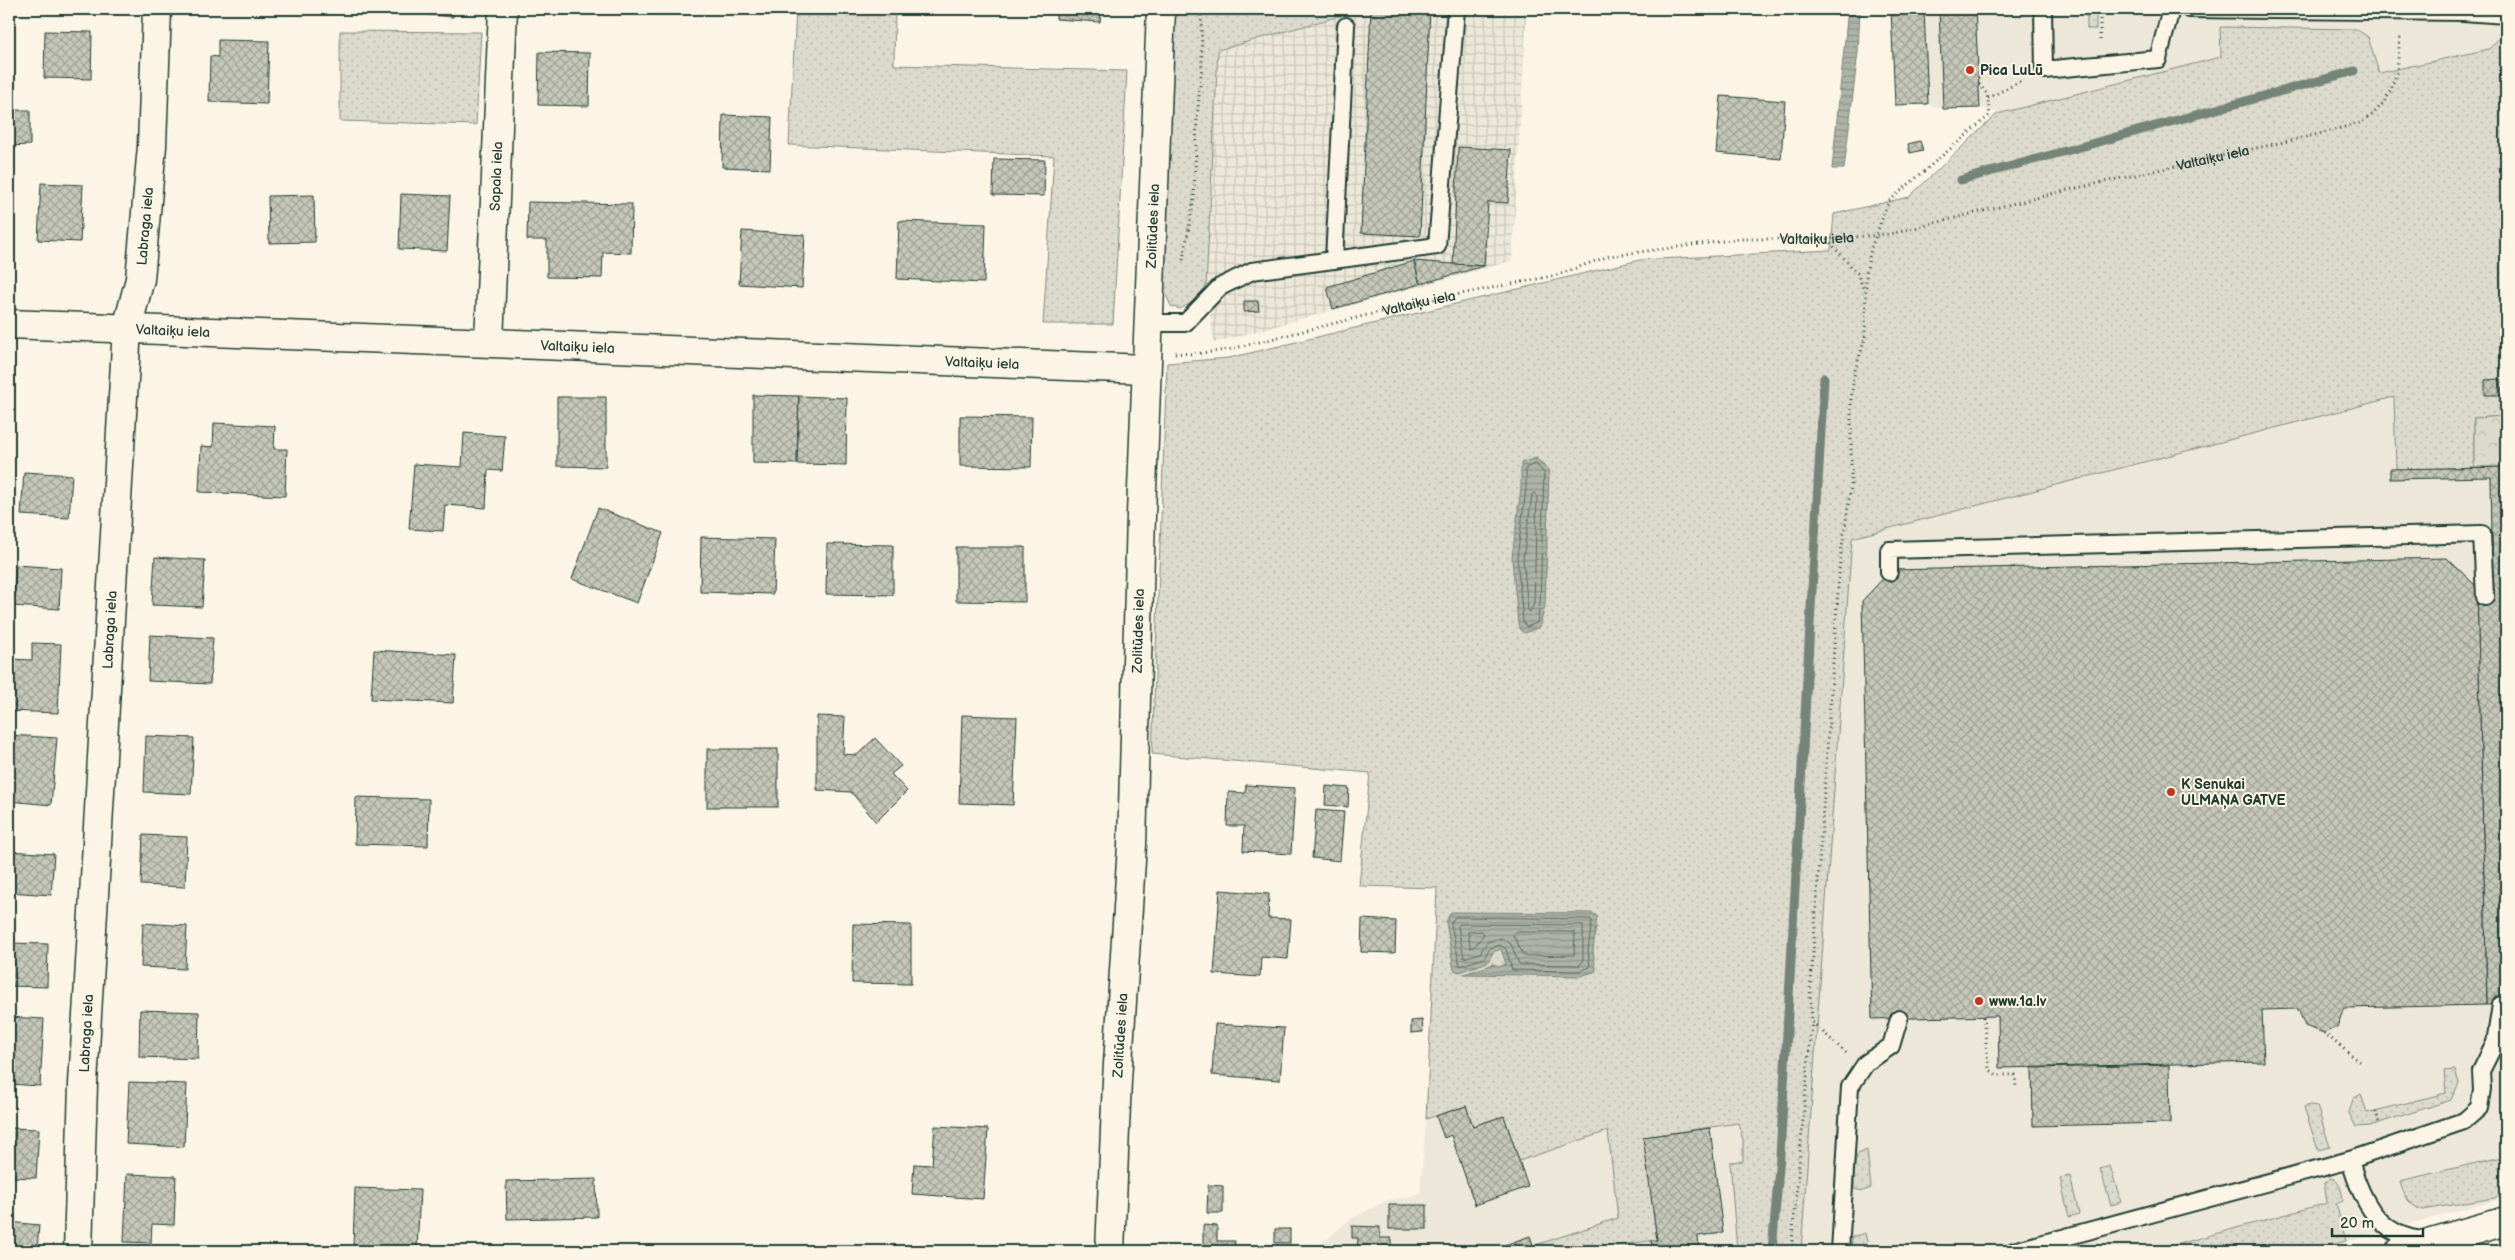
<svg xmlns="http://www.w3.org/2000/svg" width="2515" height="1260" font-family="'Balsamiq Sans',sans-serif">
	<style>
		.built { fill: #ece7d8 }
		.industrial { fill: url(#industrial-grid) }
		.grass { fill: url(#grass-dots); stroke: #7e8c80 }
		.forest { fill: url(#forest-crowns); stroke: #7e8c80 }
		.water { fill: url(#water-rules); stroke: #758479 }
		.lines { fill: none; stroke-linecap: round; stroke-linejoin: round }
		.shore { stroke: #586c62; stroke-width: 1 }
		.stream { stroke: #758479; stroke-width: 9 }
		.building { fill: url(#building-cross-hatch); stroke: #1f3d34 }
		.lane-casing { stroke: #1f3d34; stroke-width: 20 }
		.street-casing { stroke: #1f3d34; stroke-width: 31 }
		.secondary-casing { stroke: #1f3d34; stroke-width: 31 }
		.path { stroke: #1f3d34; stroke-width: 3; stroke-dasharray: 1 4; stroke-linecap: butt }
		.lane { stroke: #fcf5e5; stroke-width: 16 }
		.street { stroke: #fcf5e5; stroke-width: 28 }
		.secondary { stroke: #fcf5e5; stroke-width: 28 }
		.poi-dot { fill: #c8321e; stroke: #fcf5e5; stroke-width: 2 }
		.labels { text-anchor: middle; dominant-baseline: central; stroke-width: 4; stroke-linejoin: round; paint-order: stroke }
		.poi-label { font-size: 14px; font-weight: bold; fill: #1f3d34; stroke: #fcf5e5; text-anchor: start }
		.street-label { font-size: 14px; fill: #1f3d34; stroke: #fcf5e5 }
	</style>
	<defs>
		<pattern id="industrial-grid" width="8" height="8" patternUnits="userSpaceOnUse" patternTransform="scale(1.25)"><rect width="8" height="8" fill="#ece7d8"/><path d="M0 4h8M4 0v8" fill="none" stroke="#cac7ba"/></pattern>
		<pattern id="grass-dots" width="8" height="8" patternUnits="userSpaceOnUse" patternTransform="scale(1.25)"><rect width="8" height="8" fill="#dcdacc"/><path d="M2 2h.1M6 6h.1" fill="none" stroke="#bcbcb0" stroke-width="1.8" stroke-linecap="round"/></pattern>
		<pattern id="forest-crowns" width="20" height="18" patternUnits="userSpaceOnUse" patternTransform="scale(1.25)"><rect width="20" height="18" fill="#dcdacc"/><path d="M2 6a3 3 0 1 1 6 0M12 15a3 3 0 1 1 6 0" fill="none" stroke="#bcbcb0"/></pattern>
		<pattern id="water-rules" width="6" height="5" patternUnits="userSpaceOnUse" patternTransform="scale(1.25)"><rect width="6" height="5" fill="#aeb3a7"/><path d="M0 2.5h6" fill="none" stroke="#8d9389"/></pattern>
		<pattern id="building-cross-hatch" width="8" height="8" patternUnits="userSpaceOnUse" patternTransform="scale(1.25)"><rect width="8" height="8" fill="#c5c7b9"/><path d="M0 0l8 8M0 8l8-8" fill="none" stroke="#9fa397"/></pattern>
	</defs>
	<rect width="100%" height="100%" fill="#fcf5e5"/>
	<filter id="ink" filterUnits="userSpaceOnUse"><feTurbulence type="fractalNoise" baseFrequency=".02" numOctaves="2"/><feDisplacementMap in="SourceGraphic" scale="10" xChannelSelector="R" yChannelSelector="G"/><feConvolveMatrix kernelMatrix="1 2 1 2 8 2 1 2 1" color-interpolation-filters="sRGB"/></filter>
	<g filter="url(#ink)">
		<g class="built">
			<polygon points="1891,9 2506,9 2506,36 2502,35 2489,49 2379,73 2368,37 2220,28 2221,57 2000,113 1980,108 1943,109 1928,104 1895,105"/>
			<polygon points="2506,362 2506,1193 2494,1201 2309,1251 1790,1251 1844,523"/>
			<polygon points="1466,1106 1504,1116 1519,1160 1608,1131 1618,1219 1517,1251 1313,1251 1352,1218 1388,1200 1420,1195 1426,1119"/>
			<polygon points="1738,1123 1743,1140 1743,1161 1730,1162 1737,1251 1627,1251 1626,1244 1657,1240 1643,1137"/>
		</g>
		<polygon class="industrial" points="1365,9 1527,9 1512,261 1214,343 1206,287 1218,49"/>
		<g class="grass">
			<polygon points="796,9 895,9 894,65 1127,71 1113,324 1043,324 1054,156 789,145"/>
			<polygon points="1172,9 1365,9 1218,50 1206,287 1191,303 1180,309 1171,306 1162,286"/>
			<rect x="2087" y="9" width="9" height="20"/>
			<polygon points="2220,27 2356,29 2368,37 2379,73 2489,49 2502,35 2506,36 2506,416 2474,418 2474,467 2396,470 2394,397 1852,538 1801,1251 1737,1251 1730,1162 1743,1161 1743,1140 1738,1123 1644,1137 1657,1240 1626,1244 1627,1251 1517,1251 1618,1218 1608,1131 1519,1161 1504,1116 1473,1126 1466,1106 1426,1119 1437,888 1359,886 1370,773 1152,754 1167,363 1229,358 1640,260 1831,250 1834,214 1909,197 1997,114 2221,57"/>
			<polygon points="340,31 481,32 476,125 340,121"/>
			<polygon points="2455,1070 2459,1083 2451,1100 2370,1126 2356,1127 2349,1113 2353,1099 2361,1094 2367,1113 2446,1093 2444,1071"/>
			<polygon points="2310,1105 2317,1106 2330,1147 2318,1150 2304,1107"/>
			<polygon points="1867,1150 1871,1188 1863,1191 1854,1189 1854,1171 1857,1154"/>
			<path d="M2506,1156V1190L2495,1198L2422,1210C2409,1205 2403,1195 2400,1181Z"/>
			<polygon points="2110,1166 2121,1202 2111,1205 2100,1169"/>
			<polygon points="2070,1176 2079,1214 2069,1217 2060,1178"/>
			<path d="M2331,1178C2340,1180 2342,1192 2343,1200L2336,1203L2346,1241L2309,1251H2153L2327,1203L2324,1183Z"/>
			<polygon points="1865,1233 1869,1251 1851,1251 1852,1237"/>
		</g>
		<polygon class="forest" points="2506,416 2506,535 2505,467 2474,467 2474,418"/>
		<g class="water">
			<polygon points="1848,9 1860,9 1858,52 1844,169 1832,169"/>
			<polygon points="1536,458 1549,471 1545,605 1540,627 1525,633 1520,630 1518,623 1512,558 1521,488 1521,463"/>
			<polygon points="1451,912 1592,913 1597,916 1593,951 1596,971 1581,976 1464,974 1494,964 1499,967 1506,964 1501,949 1493,952 1488,962 1459,972 1454,970 1446,922"/>
		</g>
		<g class="lines">
			<g class="shore">
				<polygon points="1536,464 1544,473 1540,605 1537,623 1526,627 1523,621 1517,558 1526,489 1526,468"/>
				<polygon points="1534,493 1537,496 1534,604 1530,612 1528,610 1523,558 1532,495"/>
				<polygon points="1455,917 1590,919 1592,921 1588,950 1590,967 1580,971 1512,970 1506,949 1500,945 1490,948 1484,958 1460,966 1451,924"/>
				<polygon points="1460,924 1583,925 1583,962 1579,965 1519,964 1511,944 1501,938 1487,942 1480,953 1464,958 1458,927"/>
				<polygon points="1468,932 1482,931 1484,934 1475,946 1471,948"/>
				<polygon points="1515,932 1575,932 1574,955 1524,956 1513,935"/>
			</g>
			<g class="stream">
				<polyline points="1961,180 2354,71"/>
				<polyline points="1772,1251 1780,1156 1824,378"/>
			</g>
		</g>
		<g class="building">
			<polygon points="407,9 453,9 453,17 407,13"/>
			<polygon points="1056,9 1101,9 1100,22 1056,19"/>
			<polygon points="1371,9 1430,9 1420,236 1361,233"/>
			<polygon points="1891,9 1924,9 1928,104 1895,105"/>
			<polygon points="1939,9 1975,9 1980,108 1943,109"/>
			<polygon points="45,31 92,32 91,79 44,78"/>
			<polygon points="218,40 269,41 267,104 209,102 210,56 218,57"/>
			<polygon points="539,52 590,53 589,106 538,105"/>
			<polygon points="1721,96 1785,101 1781,159 1716,153"/>
			<polygon points="9,110 30,110 30,145 9,146"/>
			<polygon points="723,115 772,117 770,169 722,167"/>
			<polygon points="1920,141 1923,150 1910,153 1908,144"/>
			<polygon points="1458,147 1511,150 1508,203 1488,202 1484,266 1453,264"/>
			<polygon points="994,159 1045,160 1044,196 993,195"/>
			<polygon points="41,183 83,185 80,242 38,240"/>
			<polygon points="401,194 450,196 447,251 399,249"/>
			<polygon points="314,195 315,242 269,243 268,196"/>
			<polygon points="528,202 632,204 631,253 603,252 602,278 547,277 547,240 527,240"/>
			<polygon points="899,221 986,224 984,283 897,279"/>
			<polygon points="742,231 805,235 802,288 739,284"/>
			<polygon points="1414,261 1420,284 1333,309 1327,287"/>
			<polygon points="1414,261 1453,264 1484,266 1420,284"/>
			<polygon points="1244,301 1258,301 1259,311 1244,312"/>
			<polygon points="2501,379 2502,395 2485,395 2485,380"/>
			<polygon points="753,395 799,396 797,464 753,463"/>
			<polygon points="799,396 847,398 846,465 797,464"/>
			<polygon points="557,397 606,397 606,467 557,466"/>
			<polygon points="960,416 1032,417 1031,467 960,466"/>
			<polygon points="214,423 275,426 274,449 287,449 285,496 199,492 201,446 213,447"/>
			<polygon points="464,433 505,436 502,471 488,470 486,508 445,505 443,531 409,529 414,464 462,467"/>
			<polygon points="2505,467 2506,1004 2487,1005 2477,598 2493,597 2491,477 2390,479 2390,469"/>
			<polygon points="24,472 72,475 69,518 21,515"/>
			<polygon points="598,508 663,533 637,603 572,579"/>
			<polygon points="701,537 775,539 773,594 700,592"/>
			<polygon points="827,544 893,545 893,595 826,594"/>
			<polygon points="956,547 1025,547 1025,602 956,601"/>
			<polygon points="155,557 205,560 202,607 152,605"/>
			<polygon points="2447,558 2477,587 2487,1005 2344,1008 2337,1027 2324,1033 2305,1026 2298,1009 2262,1010 2264,1062 1999,1068 1998,1016 1872,1019 1862,601 1891,570"/>
			<polygon points="16,565 61,568 59,609 13,606"/>
			<polygon points="150,635 213,638 210,684 148,681"/>
			<polygon points="32,643 61,644 58,713 9,711 9,659 32,660"/>
			<polygon points="374,650 456,655 453,703 371,699"/>
			<polygon points="962,715 1017,717 1013,805 959,803"/>
			<polygon points="817,716 845,717 843,754 857,755 875,738 901,766 891,774 907,791 876,822 851,792 817,790"/>
			<polygon points="10,735 57,738 51,805 9,801"/>
			<polygon points="146,736 194,738 191,794 144,792"/>
			<rect x="707" y="749" width="71" height="58"/>
			<polygon points="1246,785 1295,788 1291,854 1243,851 1244,826 1227,826 1228,792 1245,793"/>
			<polygon points="1326,786 1349,788 1348,807 1325,805"/>
			<polygon points="356,797 429,799 428,846 355,844"/>
			<polygon points="1316,810 1344,812 1340,861 1312,858"/>
			<polygon points="143,835 187,837 185,887 141,885"/>
			<polygon points="9,851 54,854 51,895 9,892"/>
			<polygon points="1220,890 1269,894 1268,918 1291,919 1288,959 1261,957 1260,977 1214,974"/>
			<polygon points="1362,919 1396,921 1395,953 1361,952"/>
			<polygon points="143,923 187,926 185,969 141,967"/>
			<polygon points="853,924 911,925 911,984 852,983"/>
			<polygon points="9,943 48,944 47,987 9,986"/>
			<polygon points="140,1010 199,1012 198,1059 139,1057"/>
			<polygon points="9,1017 44,1019 40,1086 9,1084"/>
			<polygon points="1422,1020 1423,1032 1411,1033 1411,1021"/>
			<polygon points="1215,1024 1284,1028 1280,1080 1212,1075"/>
			<polygon points="2169,1065 2170,1123 2033,1126 2032,1068"/>
			<polygon points="129,1082 187,1084 184,1147 126,1144"/>
			<polygon points="1466,1106 1473,1126 1504,1116 1528,1187 1475,1205 1451,1135 1444,1138 1436,1116"/>
			<polygon points="935,1126 988,1129 983,1199 912,1194 914,1164 932,1165"/>
			<polygon points="9,1128 39,1129 36,1178 9,1177"/>
			<polygon points="1710,1128 1723,1233 1698,1236 1699,1251 1653,1251 1651,1241 1657,1240 1643,1137"/>
			<polygon points="127,1174 176,1176 174,1225 152,1224 151,1243 124,1242"/>
			<polygon points="596,1179 597,1217 507,1219 506,1181"/>
			<polygon points="1208,1185 1223,1186 1223,1213 1207,1213"/>
			<polygon points="355,1188 420,1190 417,1250 353,1247"/>
			<rect x="1389" y="1205" width="38" height="24"/>
			<polygon points="9,1222 39,1225 37,1251 9,1251"/>
			<polygon points="1203,1225 1217,1226 1217,1241 1235,1241 1234,1251 1203,1251"/>
			<polygon points="1352,1226 1380,1227 1380,1238 1391,1238 1391,1251 1357,1251 1358,1238 1352,1238"/>
			<rect x="1275" y="1229" width="15" height="14"/>
			<polygon points="1530,1236 1533,1245 1517,1251 1488,1251"/>
			<polygon points="918,1249 962,1251 917,1251"/>
		</g>
		<g class="lines">
			<defs>
				<g id="lane">
					<polyline points="2043,9 2044,70 2158,59 2171,9"/>
					<polyline points="2189,9 2463,12 2506,15"/>
					<polyline points="1334,260 1346,26"/>
					<polyline points="1148,323 1185,323 1220,287 1252,271 1437,246 1456,9"/>
					<polyline points="1889,572 1889,550 2482,534 2485,597"/>
					<path d="M2350,1160C2361,1199 2378,1238 2426,1240"/>
					<polyline points="1840,1251 1850,1087 1866,1063 1891,1046 1899,1019"/>
					<polyline points="2014,1251 2350,1160 2464,1121 2479,1108 2482,1090 2481,1071 2495,1043 2501,1005"/>
				</g>
				<g id="street">
					<path id="s2" d="M9,324L1146,369"/>
					<path id="s3" d="M489,342L503,9"/>
					<path id="s4" d="M78,1251L83,1084L127,328L140,279L152,146L157,9"/>
					<polyline points="2401,1251 2506,1221"/>
				</g>
				<g id="secondary">
					<path id="s5" d="M1110,1251L1117,1080L1132,845L1141,515L1161,9"/>
				</g>
			</defs>
			<use href="#lane" class="lane-casing"/>
			<use href="#street" class="street-casing"/>
			<use href="#secondary" class="secondary-casing"/>
			<g class="path">
				<polyline points="2100,9 2100,41"/>
				<polyline points="1988,98 2023,80"/>
				<polyline points="1827,239 1857,273 1864,290"/>
				<polyline points="1183,260 1194,199 1197,118 1202,65 1201,9"/>
				<path id="s1" d="M1175,353L1193,354L1227,350L1420,302L1557,275L1609,256L1739,239H1827L1890,234L2068,190L2315,135L2360,123L2372,115L2382,105L2391,90L2397,71L2400,35"/>
				<polyline points="1983,1017 1989,1069 1997,1075 2015,1075 2016,1087"/>
				<polyline points="2324,1033 2360,1062"/>
				<polyline points="1846,1053 1812,1022 1810,998 1840,560 1851,487 1851,399 1855,370 1865,339 1866,274 1871,248 1889,201 1990,115 1987,94 1979,84"/>
				<polyline points="2376,1111 2379,1123"/>
				<polyline points="1791,1251 1812,1022"/>
			</g>
			<use href="#lane" class="lane"/>
			<use href="#street" class="street"/>
			<use href="#secondary" class="secondary"/>
		</g>
	</g>
	<g class="poi-dot">
		<circle cx="1970" cy="70" r="5"/>
		<circle cx="2171" cy="792" r="5"/>
		<circle cx="1979" cy="1001" r="5"/>
	</g>
	<g class="labels">
		<g class="poi-label">
			<text x="1980" y="70">Pica LuLū</text>
			<text x="2181" y="784">K Senukai<tspan x="2181" dy="16">ULMAŅA GATVE</tspan></text>
			<text x="1989" y="1001">www.1a.lv</text>
		</g>
		<g class="street-label">
			<text stroke="none"><textPath href="#s1" startOffset="1060">Valtaiķu iela</textPath></text>
			<text stroke="none"><textPath href="#s3" startOffset="166">Sapala iela</textPath></text>
			<text stroke="none"><textPath href="#s5" startOffset="1026">Zolitūdes iela</textPath></text>
			<text stroke="none"><textPath href="#s4" startOffset="1028">Labraga iela</textPath></text>
			<text stroke="none"><textPath href="#s1" startOffset="655">Valtaiķu iela</textPath></text>
			<text stroke="none"><textPath href="#s1" startOffset="250">Valtaiķu iela</textPath></text>
			<text stroke="none"><textPath href="#s2" startOffset="164">Valtaiķu iela</textPath></text>
			<text stroke="none"><textPath href="#s2" startOffset="569">Valtaiķu iela</textPath></text>
			<text stroke="none"><textPath href="#s2" startOffset="974">Valtaiķu iela</textPath></text>
			<text stroke="none"><textPath href="#s4" startOffset="622">Labraga iela</textPath></text>
			<text stroke="none"><textPath href="#s5" startOffset="621">Zolitūdes iela</textPath></text>
			<text stroke="none"><textPath href="#s4" startOffset="218">Labraga iela</textPath></text>
			<text stroke="none"><textPath href="#s5" startOffset="216">Zolitūdes iela</textPath></text>
		</g>
	</g>
	<rect width="2515" height="1260" fill="none" stroke="#fcf5e5" stroke-width="30"/>
	<rect x="15" y="15" width="2485" height="1230" fill="none" stroke="#1f3d34" stroke-width="2" filter="url(#ink)"/>
	<path d="M2332 1228v8h91v-8" fill="none" stroke="#1f3d34" stroke-width="2.5"/>
	<text x="2340" y="1228" font-size="15" fill="#1f3d34" stroke="#fcf5e5" stroke-width="4" paint-order="stroke">20 m</text>
</svg>
